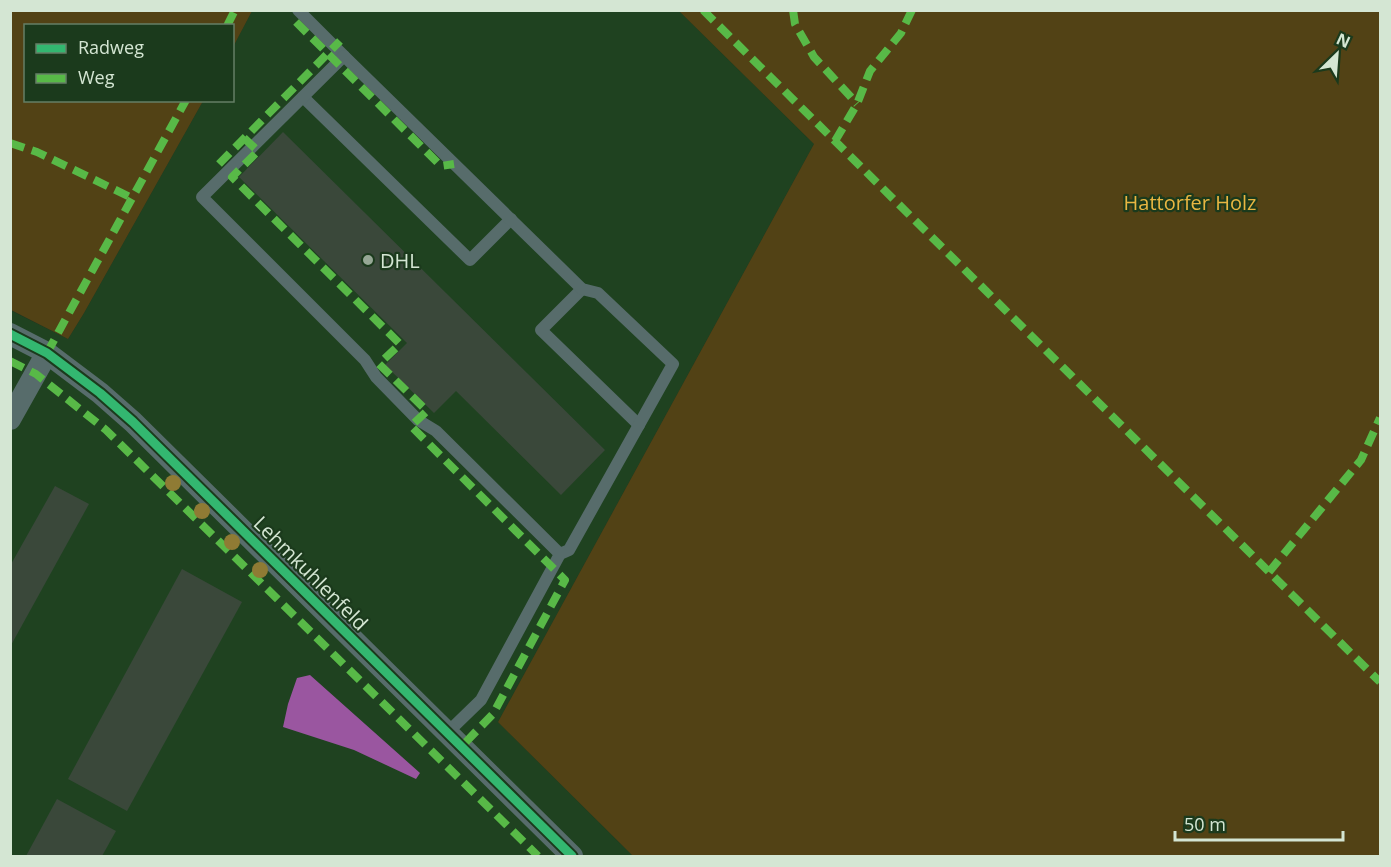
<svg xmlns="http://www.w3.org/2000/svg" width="1391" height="867" font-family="'Open Sans',sans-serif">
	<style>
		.built { fill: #1f4220 }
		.green { fill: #524215 }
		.water { fill: #9a56a0 }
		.building { fill: #3a483a }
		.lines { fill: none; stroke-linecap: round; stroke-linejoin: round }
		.lane { stroke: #576c6b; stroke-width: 12 }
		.street { stroke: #576c6b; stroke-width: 22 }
		.quiet { stroke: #58b947; stroke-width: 8; stroke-dasharray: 15 8; stroke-linecap: butt }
		.cycleway-casing { stroke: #1b3a1c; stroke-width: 13 }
		.cycleway { stroke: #33b770; stroke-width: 9 }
		.tree { fill: #8f7b34 }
		.poi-dot { fill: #96a795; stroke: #1b3a1c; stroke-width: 2 }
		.labels { text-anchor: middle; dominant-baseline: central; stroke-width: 4.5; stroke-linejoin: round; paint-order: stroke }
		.park-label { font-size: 20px; fill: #e8b642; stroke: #1b3a1c }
		.poi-label { font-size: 20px; fill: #d4e6d3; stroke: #1b3a1c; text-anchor: start }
		.street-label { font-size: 20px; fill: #d4e6d3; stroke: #1b3a1c }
	</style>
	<rect width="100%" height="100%" fill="#232"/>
	<polygon class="built" points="252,11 679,11 814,144 498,722 633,856 11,856 10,310 68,339 84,313 203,101 232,100 233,47"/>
	<g class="green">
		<polygon points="10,11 252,11 233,47 232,26 26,26 26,100 203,101 84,313 68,339 11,310"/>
		<polygon points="679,11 1380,11 1380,856 633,856 498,722 814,144"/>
	</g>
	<polygon class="water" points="310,675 420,773 416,779 354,750 283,727 288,704 297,678"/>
	<g class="building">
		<polygon points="283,132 605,450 561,495 456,391 434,413 385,365 407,343 239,177"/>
		<polygon points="55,486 89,504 10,647 10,566"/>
		<polygon points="182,569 242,602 127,811 68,779"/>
		<polygon points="57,799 116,831 102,856 26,856"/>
	</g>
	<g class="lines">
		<g class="lane">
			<polyline points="298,10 344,56"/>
			<polyline points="303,97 470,260 511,219"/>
			<polyline points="582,289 541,330 639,425"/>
			<polyline points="447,733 481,700 560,554 569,550 673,364 598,293 582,289 344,56 202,197 365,360 376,377 418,420 436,431 560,554"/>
		</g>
		<g class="street">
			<polyline points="10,334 47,353 100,393 133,422 572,856"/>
			<polyline points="10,419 47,353"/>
		</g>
		<g class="quiet">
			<polyline points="703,10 1380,682"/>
			<polyline points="793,10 795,24 814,57 850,96 857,104"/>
			<polyline points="296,22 441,166 454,164"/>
			<polyline points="227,26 235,10"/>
			<polyline points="244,138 258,151 232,177 400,344 379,364 427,411 411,426 565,580 493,714 461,747"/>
			<polyline points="835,141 857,104 870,71 901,33 912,10"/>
			<polyline points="10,143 37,152 132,198"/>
			<polyline points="219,164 340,41"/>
			<polyline points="47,353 186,100"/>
			<polyline points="10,361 36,374 106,430 538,856"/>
			<polyline points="1269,572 1361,460 1380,418"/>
		</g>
		<defs>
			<polyline id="cycleway" points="10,334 47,353 100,393 133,422 572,856"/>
		</defs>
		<use href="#cycleway" class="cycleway-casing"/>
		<use href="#cycleway" class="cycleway"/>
	</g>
	<g class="tree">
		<circle cx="173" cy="483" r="8"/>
		<circle cx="202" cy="511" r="8"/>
		<circle cx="232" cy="542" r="8"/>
		<circle cx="260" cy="570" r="8"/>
	</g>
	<circle class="poi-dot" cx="368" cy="260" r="6"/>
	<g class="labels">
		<g class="park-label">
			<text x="1190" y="202">Hattorfer Holz</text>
		</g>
		<g class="poi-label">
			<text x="380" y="260">DHL</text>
		</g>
		<g class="street-label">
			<text transform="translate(311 573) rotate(45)">Lehmkuhlenfeld</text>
		</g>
	</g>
	<rect width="1391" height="867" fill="none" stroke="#d4e6d3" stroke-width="24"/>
	<rect x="24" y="24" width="210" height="78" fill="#1b3a1c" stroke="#657f65" stroke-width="1.5"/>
	<rect x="36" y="44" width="30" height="9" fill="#33b770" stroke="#657f65" stroke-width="1.5"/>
	<text x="78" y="54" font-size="18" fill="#d4e6d3">Radweg</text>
	<rect x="36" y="74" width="30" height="9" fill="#58b947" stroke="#657f65" stroke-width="1.5"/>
	<text x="78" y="84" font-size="18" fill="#d4e6d3">Weg</text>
	<g transform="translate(1337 54) rotate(25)" stroke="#1b3a1c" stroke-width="4.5" paint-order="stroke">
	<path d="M0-4.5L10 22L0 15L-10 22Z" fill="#d4e6d3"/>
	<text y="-9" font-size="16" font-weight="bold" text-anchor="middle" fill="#d4e6d3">N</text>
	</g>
	<path d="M1175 831v9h168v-9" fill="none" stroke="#d4e6d3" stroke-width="3"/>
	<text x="1184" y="831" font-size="18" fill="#d4e6d3" stroke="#1b3a1c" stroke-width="4.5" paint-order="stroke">50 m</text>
</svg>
